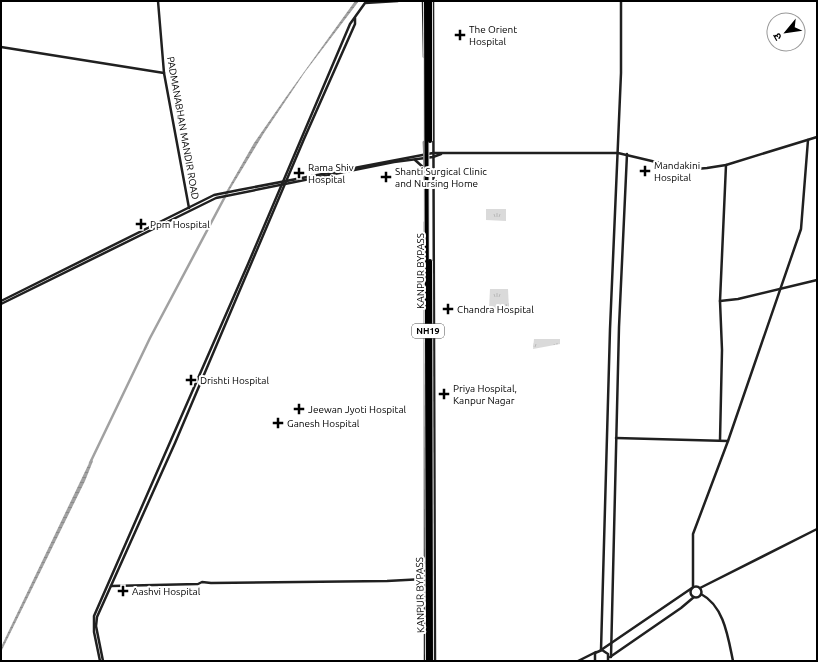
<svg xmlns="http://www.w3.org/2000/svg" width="818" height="662" font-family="Ubuntu,'Noto Sans Devanagari',sans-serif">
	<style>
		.park { fill: url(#park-tufts) }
		.water { fill: url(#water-rules) }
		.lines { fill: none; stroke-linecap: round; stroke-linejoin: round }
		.canal { stroke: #a1a1a1; stroke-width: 2.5 }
		.secondary { stroke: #202020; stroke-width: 2.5 }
		.highway-bridge-casing { stroke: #dbdbdb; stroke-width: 6; stroke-linecap: butt }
		.highway-bridge { stroke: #000; stroke-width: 4 }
		.poi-dot { fill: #000; stroke: #fff; stroke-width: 1.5 }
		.labels { text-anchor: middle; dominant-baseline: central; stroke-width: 4; stroke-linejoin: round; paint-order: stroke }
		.shield { fill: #fff; stroke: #4c4c4c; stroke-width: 1 }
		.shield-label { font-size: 9px; font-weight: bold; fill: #000 }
		.poi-label { font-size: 10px; fill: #000; stroke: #fff; text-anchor: start }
		.street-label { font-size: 10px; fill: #000; stroke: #fff }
	</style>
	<defs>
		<pattern id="park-tufts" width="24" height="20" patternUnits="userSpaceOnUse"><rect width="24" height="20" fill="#dadada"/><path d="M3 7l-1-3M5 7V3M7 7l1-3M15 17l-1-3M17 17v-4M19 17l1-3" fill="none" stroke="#b9b9b9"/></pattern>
		<pattern id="water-rules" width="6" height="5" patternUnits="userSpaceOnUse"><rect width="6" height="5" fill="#a1a1a1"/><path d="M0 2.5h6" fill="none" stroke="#898989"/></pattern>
	</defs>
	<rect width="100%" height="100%" fill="#fff"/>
	<g class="park">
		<polygon points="486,209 506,209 506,221 486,220"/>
		<polygon points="490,289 508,289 509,309 489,309"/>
		<polygon points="534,339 560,339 560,344 533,349"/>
	</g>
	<g class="water">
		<polygon points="355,1 359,1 305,72 264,133 229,191 226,192 254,143 286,97"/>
		<polygon points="91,459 93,461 85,481 1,652 1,647"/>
	</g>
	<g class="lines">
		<polyline class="canal" points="90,463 150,338 228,191"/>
		<g class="secondary">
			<polyline points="158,1 164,73 189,208"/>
			<polyline points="423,1 424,57"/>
			<polyline points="433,1 435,661"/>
			<polyline points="1,47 164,73"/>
			<polyline points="424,142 425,181"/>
			<polyline points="415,160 424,168"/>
			<polyline points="425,222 425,661"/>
			<polyline points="1,301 214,195 239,190 433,153 618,153 677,167 696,169 707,168 726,165 817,137"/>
			<polyline points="720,301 738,299 817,280"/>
			<polyline points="1,304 216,198 394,162 433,157 441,154"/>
			<polyline points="616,438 728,441"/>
			<polyline points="720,440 722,350 720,301 726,165"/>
			<polyline points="111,586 198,584 202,582 211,583 387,581 424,579"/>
			<circle cx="696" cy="592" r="5.5"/>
			<polyline points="693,587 693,534 728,441 801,229 808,140"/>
			<polyline points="700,588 817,529"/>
			<path d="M701,594C724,606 728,637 733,661"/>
			<polyline points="601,650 610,329 621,73 621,1"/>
			<polyline points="601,650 692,588"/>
			<polyline points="610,657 681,608 694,597"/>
			<polyline points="611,657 619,327 627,154"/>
			<polyline points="100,661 94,632 94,616 248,264 350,24 365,3 398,1"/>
			<polyline points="103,661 96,626 97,617 175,443 304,139 355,24 355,18"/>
			<polyline points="578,661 596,652"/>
			<polyline points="595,661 595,653 602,650 608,654 608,661"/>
		</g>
		<defs>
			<g id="highway-bridge">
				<polyline points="426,1 428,661"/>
				<polyline points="430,1 430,141"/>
				<polyline points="430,261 431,661"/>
			</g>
		</defs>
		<use href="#highway-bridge" class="highway-bridge-casing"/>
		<use href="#highway-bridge" class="highway-bridge"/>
	</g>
	<g class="poi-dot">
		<path d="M458 29h4v4h4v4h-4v4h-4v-4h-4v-4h4z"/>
		<path d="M643 165h4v4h4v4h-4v4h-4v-4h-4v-4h4z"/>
		<path d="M297 167h4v4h4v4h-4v4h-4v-4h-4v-4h4z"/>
		<path d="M384 171h4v4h4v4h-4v4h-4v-4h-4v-4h4z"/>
		<path d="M139 218h4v4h4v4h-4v4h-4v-4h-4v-4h4z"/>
		<path d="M446 303h4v4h4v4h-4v4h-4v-4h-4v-4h4z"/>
		<path d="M189 374h4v4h4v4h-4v4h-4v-4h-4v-4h4z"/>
		<path d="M442 388h4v4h4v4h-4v4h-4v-4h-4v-4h4z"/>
		<path d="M297 403h4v4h4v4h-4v4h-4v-4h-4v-4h4z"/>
		<path d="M276 417h4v4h4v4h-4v4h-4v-4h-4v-4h4z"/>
		<path d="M121 585h4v4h4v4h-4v4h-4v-4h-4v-4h4z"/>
	</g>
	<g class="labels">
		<rect class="shield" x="412" y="324" width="32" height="14" rx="3"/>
		<g class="shield-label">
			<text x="428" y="331">NH19</text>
		</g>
		<g class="poi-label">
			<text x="469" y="29">The Orient<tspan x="469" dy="12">Hospital</tspan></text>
			<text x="654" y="165">Mandakini<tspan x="654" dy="12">Hospital</tspan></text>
			<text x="308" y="167">Rama Shiv<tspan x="308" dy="12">Hospital</tspan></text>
			<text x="395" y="171">Shanti Surgical Clinic<tspan x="395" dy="12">and Nursing Home</tspan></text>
			<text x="150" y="224">Ppm Hospital</text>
			<text x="457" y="309">Chandra Hospital</text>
			<text x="200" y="380">Drishti Hospital</text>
			<text x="453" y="388">Priya Hospital,<tspan x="453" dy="12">Kanpur Nagar</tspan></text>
			<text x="308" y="409">Jeewan Jyoti Hospital</text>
			<text x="287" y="423">Ganesh Hospital</text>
			<text x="132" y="591">Aashvi Hospital</text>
		</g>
		<g class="street-label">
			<text transform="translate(183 128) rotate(80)">PADMANABHAN MANDIR ROAD</text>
			<text transform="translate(420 271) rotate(-90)">KANPUR BYPASS</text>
			<text transform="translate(420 595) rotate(-91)">KANPUR BYPASS</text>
		</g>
	</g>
	<rect width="818" height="662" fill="none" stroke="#000000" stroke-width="4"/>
	<g transform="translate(786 32) rotate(241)"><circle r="19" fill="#ffffff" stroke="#999999"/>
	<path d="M0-3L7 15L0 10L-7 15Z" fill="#000000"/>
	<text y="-6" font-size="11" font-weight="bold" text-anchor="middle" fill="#000000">उ</text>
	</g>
</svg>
